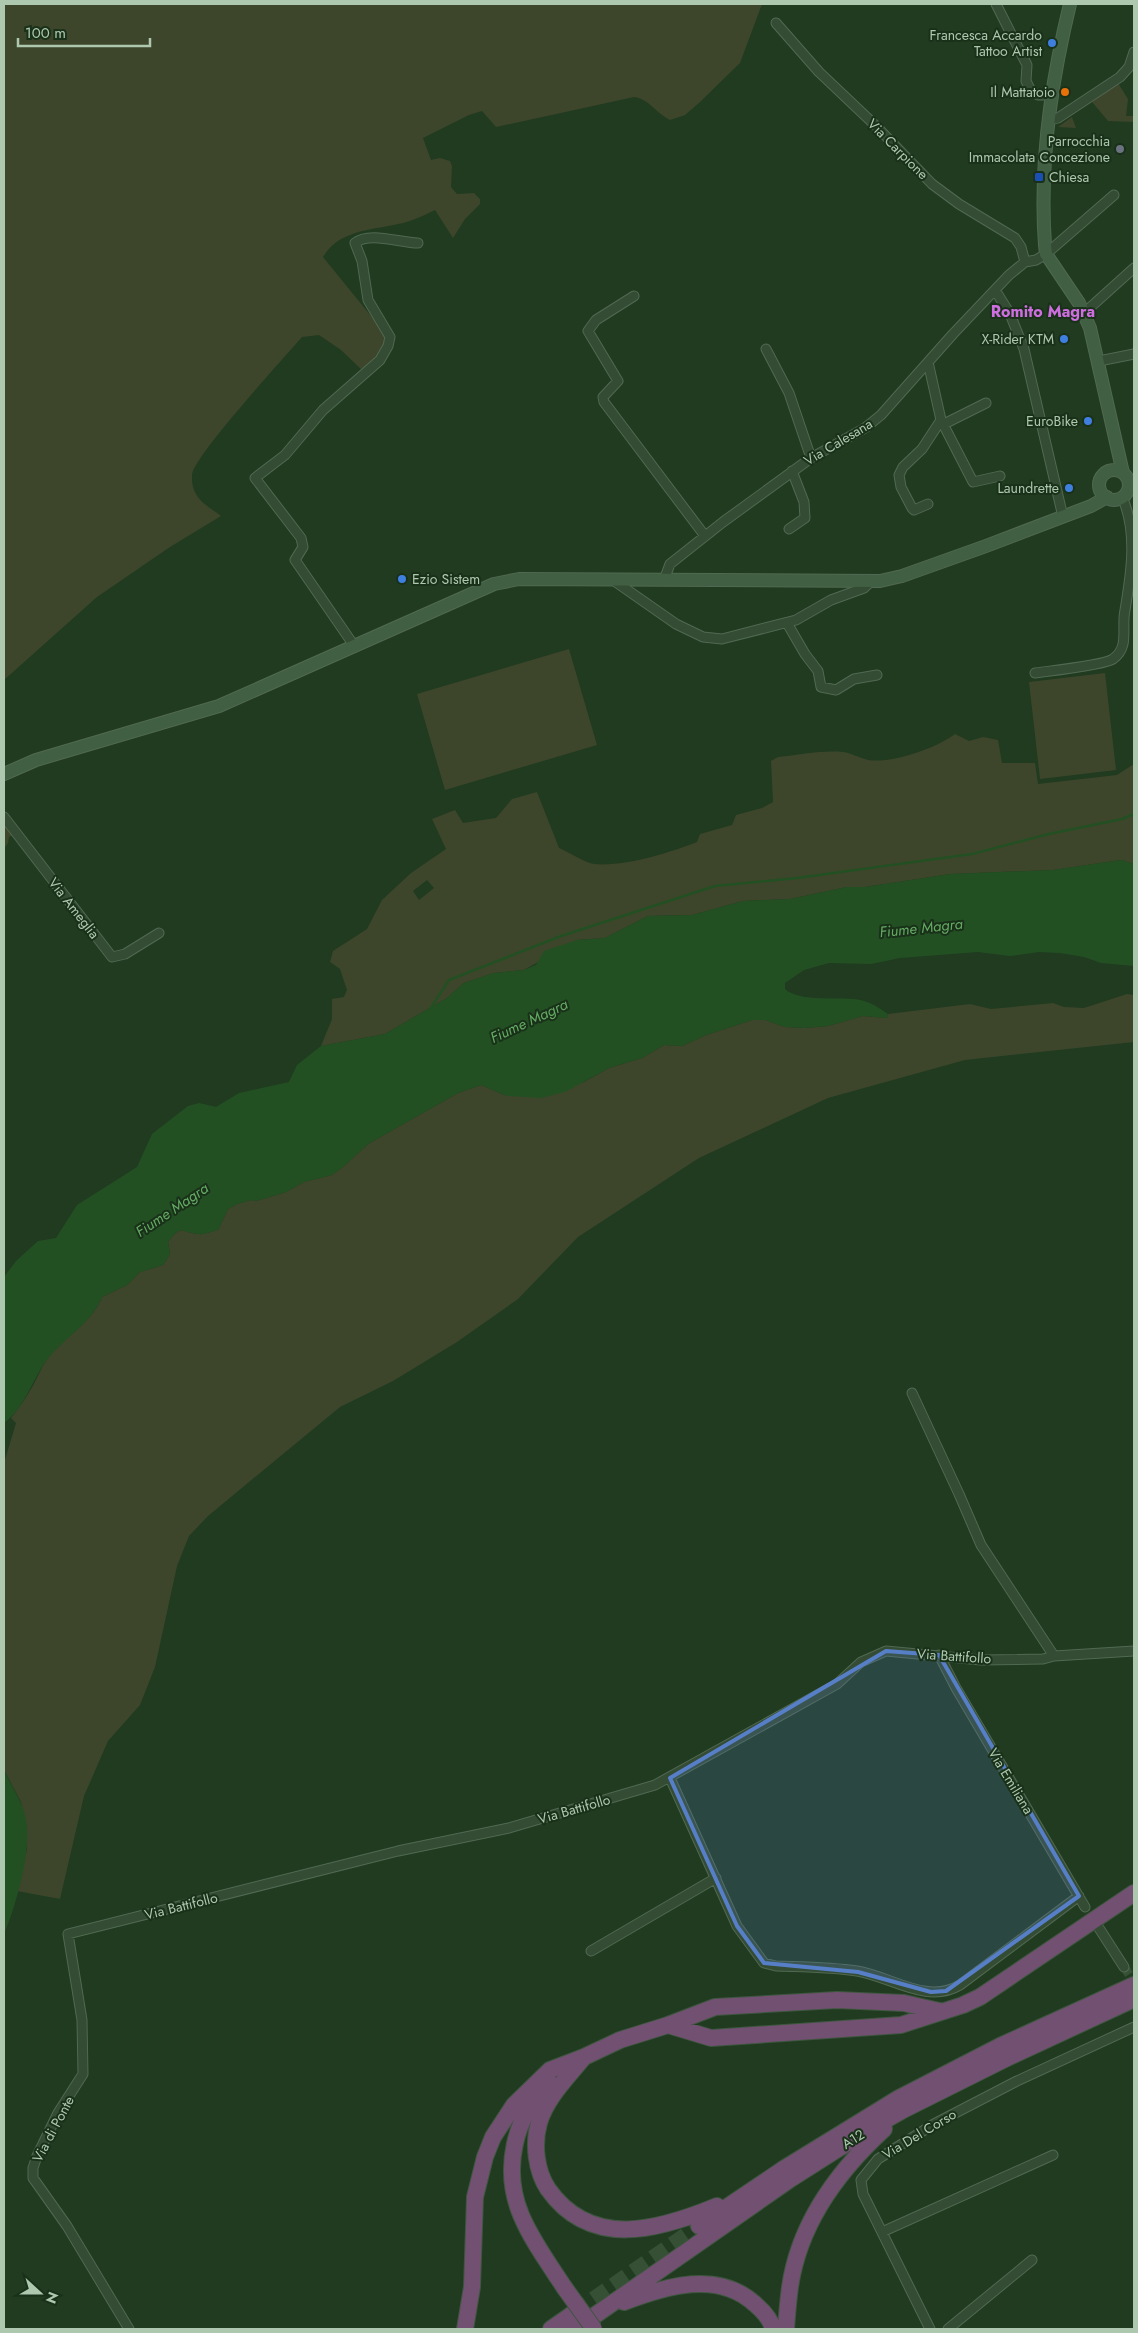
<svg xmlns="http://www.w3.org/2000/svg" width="1138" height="2333" font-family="Jost,sans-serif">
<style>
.green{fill:#3d462b;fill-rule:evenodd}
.water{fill:#235023}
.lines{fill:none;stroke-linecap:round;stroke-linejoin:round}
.stream{stroke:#235023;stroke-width:2.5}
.street-tunnel{stroke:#355035;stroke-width:9;stroke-dasharray:9 4.5;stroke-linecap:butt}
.highway-tunnel{stroke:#355035;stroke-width:16;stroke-dasharray:16 8;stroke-linecap:butt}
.street-casing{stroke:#516952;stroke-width:11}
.secondary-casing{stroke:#516952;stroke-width:14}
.highway-casing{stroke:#3e563f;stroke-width:18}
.street{stroke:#344b34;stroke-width:9}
.secondary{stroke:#415f42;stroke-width:12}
.highway{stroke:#725071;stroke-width:16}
.highway-bridge-casing{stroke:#3e563f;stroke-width:18;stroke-linecap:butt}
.highway-bridge{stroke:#725071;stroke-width:16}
.marked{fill:#577fc8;fill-opacity:0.2;stroke:#577fc8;stroke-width:4;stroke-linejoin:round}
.shop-dot{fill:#3f7fe0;stroke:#193019;stroke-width:2}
.food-dot{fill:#e8710a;stroke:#193019;stroke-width:2}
.worship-dot{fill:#6b7280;stroke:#193019;stroke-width:2}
.transit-dot{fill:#1a4fb4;stroke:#193019;stroke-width:2}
.labels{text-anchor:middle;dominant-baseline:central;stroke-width:4;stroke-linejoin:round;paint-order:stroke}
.poi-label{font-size:14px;fill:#aec8af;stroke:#193019;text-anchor:end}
.street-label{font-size:14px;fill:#aec8af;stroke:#193019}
.water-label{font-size:15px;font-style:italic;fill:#65aa64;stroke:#193019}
.quarter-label{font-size:16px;font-weight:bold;fill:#cf6ee1;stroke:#193019}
</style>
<rect width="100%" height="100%" fill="#203b20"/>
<path class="green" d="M4,4H762L740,63L700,102L685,115L670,120C656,113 649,99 634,97L496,127L482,111L469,115L423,138L431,160L440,158L450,161L452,166L451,187L457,194L474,193L480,199V204L465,219L453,238L435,210C427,214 418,218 410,221C379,231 342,226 323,257L384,332C388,355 380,358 363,371L341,350L319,335L302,337C285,357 193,457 192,475C191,498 205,504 221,516L170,547L97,597L4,680Z
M1118,83L1128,99L1126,116H1134V122L1108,121L1092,102Z
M1072,117L1076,128L1058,127Z
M569,649L597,745L445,790L417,694Z
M1105,673L1116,770L1040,779L1029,682Z
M955,734L969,741L983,737L998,740L1002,763H1035L1038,784L1117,775L1134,764V864L1121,860L1053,870L951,874L865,887H847L790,899L743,901L692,915L648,916L605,938L577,940L524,970L494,973L464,983L447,998L385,1034L321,1046L332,1019V999L344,997L347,990L340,969L330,962L333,951L367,929L382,900L411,873L446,849L432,819L455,810L463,823L496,818L512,799L537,792L559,848C569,852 583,862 594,864C624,867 669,853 697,842L700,834L732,825L736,815L762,808L773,802L771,761L778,757C799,755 822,750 843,752C852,753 859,758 868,760C891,764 937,748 955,734ZM427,880L434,888L419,900L413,891Z
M4,813L18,831L9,837L8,843L4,849Z
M1127,994L1134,995V1042L965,1060L828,1098L699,1158L578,1237L518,1299L457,1342L393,1381L340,1407L208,1516L189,1536L177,1566L155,1667L140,1705L108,1741L84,1796L60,1899L17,1891L27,1849L21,1802L4,1770V1463L16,1423L11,1418C18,1409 25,1399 31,1389C37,1379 41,1367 48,1358C65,1336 91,1324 102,1297L127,1285L140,1272L163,1265L170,1254L168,1242C181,1224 180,1232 198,1234C204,1235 212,1231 218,1230L228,1209L237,1204L251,1200L256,1201L286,1192L304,1182L332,1175L344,1166L368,1144L458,1093L481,1085L507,1096L584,1082L609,1068L642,1058L664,1045L682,1046L706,1035L752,1020H765L785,1027L804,1028L828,1026L863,1016L887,1018L888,1014L970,1004L991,1009L1053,1003L1064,1007L1084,1008Z"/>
<path class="water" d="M1121,860L1134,864V966L1101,963L1084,957L1060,953L1039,952L1010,956L978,952L900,958L871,964L829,963L804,970L785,983V989C800,1003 840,996 860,1000C871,1002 879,1008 888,1014L887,1018L863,1016L828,1026L804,1028L785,1027L765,1020H752L706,1035L682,1046L664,1045L642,1058L609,1068L565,1092L541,1098L507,1096L481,1085L458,1093L368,1144L344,1166L332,1175L304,1182L286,1192L256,1201L251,1200L237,1204L228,1209L218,1230C212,1231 204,1235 198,1234C180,1232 181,1224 168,1242L170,1254L163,1265L140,1272L127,1285L102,1297C91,1323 67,1336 49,1357C32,1378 26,1407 4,1423V1277L16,1261L38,1241L56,1238L77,1205L137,1167L152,1134L188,1106L199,1103L216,1107L239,1093L289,1082L297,1065L321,1046L385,1034L447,998L464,983L494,973L524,970L536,965L544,951L577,940L605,938L648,916L692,915L743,901L790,899L847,887H865L951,874L1053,870Z
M4,1770C11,1787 23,1801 26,1820C32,1849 16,1906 4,1934Z"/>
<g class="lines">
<path class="stream" d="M430,1009L449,980L561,936L715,886L797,878L972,854L1049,834L1122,819L1134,814"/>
<path class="street-tunnel" d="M1124,1967L1134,1982"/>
<path class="highway-tunnel" d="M574,2313L699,2226"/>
<defs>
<path id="street" d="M996,4L1027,65L1026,81L1031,91L1038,95H1052
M776,23L819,72L877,127L932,184L959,204L1015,238L1021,247L1025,262
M1049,120L1058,118L1120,77L1129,67L1134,52
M995,290L1010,314L1024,349L1063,517
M634,296L596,320L588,331L618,381L603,397L604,402L705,536
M1084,313L1134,268
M766,349L789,393L811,458
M1099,361L1134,354
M928,362L941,420L973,482L1000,476
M944,424L986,403
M928,504L914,510L912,508L901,487L899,475L903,467L922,449L941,420
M789,529L805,518L804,502L792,471
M613,580L676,624L703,637L722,639L796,620L831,600L864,588L870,582
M664,580L670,564L723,522L811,458L865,428L881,415L953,334L1009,275L1025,262L1036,260L1046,254L1114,195
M787,623L805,654L818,671L821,687L836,690L854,679L877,675
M355,647L295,560L303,547L301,538L255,478L285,455L323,410L380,360L388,346L390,337L368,300L362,261L355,243C369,231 400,243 418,243
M1035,673C1049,671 1105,665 1113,659C1130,647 1121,628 1125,610C1131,574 1138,532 1122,497
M4,817L112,957L125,954L159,933
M912,1393L959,1494L981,1545L1054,1656
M939,1655L956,1688L1085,1907
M670,1778L737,1926L764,1963L776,1966C803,1967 830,1967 857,1971C890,1976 927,2005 960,1985L1079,1896
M1097,1925L1124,1967
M591,1951L716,1878
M882,2232L1053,2155
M129,2329L67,2226L33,2178V2168L37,2156L58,2113L83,2074L82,2020L68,1934L398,1851L509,1828L655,1785L837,1684L861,1662L886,1651L981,1660L1043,1659L1054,1656L1134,1651
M930,2329L863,2194L861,2180L878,2159L934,2124L1017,2081L1134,2027
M948,2329L1032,2260"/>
<path id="secondary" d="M1070,4C1051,82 1039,164 1045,245L1046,254L1079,303L1090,328L1123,473
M1099 485a15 15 0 1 1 30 0a15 15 0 1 1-30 0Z
M4,774L36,760L219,706L494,584L519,579L880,581L902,576L986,546L1091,506L1107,497"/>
<path id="highway" d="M668,2025L711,2038L901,2025L963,2005L980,1997L1134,1893
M584,2057C568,2077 546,2098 539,2123C533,2144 536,2171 548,2189C591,2250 659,2230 717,2206
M549,2082C514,2117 502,2169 521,2215C532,2241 549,2264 564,2287
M699,2226L785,2168L899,2098L1000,2046L1134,1985
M624,2302C666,2286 718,2270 755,2304C762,2310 771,2320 773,2329
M594,2316L789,2180L866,2131L905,2109L1007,2058L1134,1999
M465,2329L472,2287L475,2197L485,2157L493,2137L514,2105L550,2070L584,2057L620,2040L668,2025L715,2007L837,2000L904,2003L939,2011
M551,2329L574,2313
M573,2329L582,2324
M786,2329C787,2315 788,2301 790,2287C799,2224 838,2171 884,2129"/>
</defs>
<use href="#street" class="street-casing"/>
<use href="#secondary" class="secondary-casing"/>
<use href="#highway" class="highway-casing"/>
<use href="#street" class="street"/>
<use href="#secondary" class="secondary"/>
<use href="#highway" class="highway"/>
<defs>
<path id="highway-bridge" d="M564,2287L594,2329"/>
</defs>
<use href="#highway-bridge" class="highway-bridge-casing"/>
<use href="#highway-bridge" class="highway-bridge"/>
</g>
<path class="marked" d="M886,1651L939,1655L1079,1896L946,1991L931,1992L858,1972L764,1963L737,1926L670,1778Z"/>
<g class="shop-dot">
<circle cx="1052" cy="43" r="5"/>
<circle cx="1064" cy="339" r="5"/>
<circle cx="1088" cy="421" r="5"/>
<circle cx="1069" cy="488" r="5"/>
<circle cx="402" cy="579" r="5"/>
</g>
<circle class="food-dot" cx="1065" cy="92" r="5"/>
<circle class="worship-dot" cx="1120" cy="149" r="5"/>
<rect class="transit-dot" x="1034" y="172" width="10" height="10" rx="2.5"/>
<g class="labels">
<g class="poi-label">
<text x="1042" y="35">Francesca Accardo<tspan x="1042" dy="16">Tattoo Artist</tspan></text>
<text x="1055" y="92">Il Mattatoio</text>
<text x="1110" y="141">Parrocchia<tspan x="1110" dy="16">Immacolata Concezione</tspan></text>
<text x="1049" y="177" text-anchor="start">Chiesa</text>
<text x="1054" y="339">X-Rider KTM</text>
<text x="1078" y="421">EuroBike</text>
<text x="1059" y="488">Laundrette</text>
<text x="412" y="579" text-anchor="start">Ezio Sistem</text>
</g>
<g class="street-label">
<text transform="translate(898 149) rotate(45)">Via Carpione</text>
<text transform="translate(838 442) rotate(-31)">Via Calesana</text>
<text transform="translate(74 908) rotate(52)">Via Ameglia</text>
<text transform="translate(954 1656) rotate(4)">Via Battifollo</text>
<text transform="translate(1011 1781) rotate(59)">Via Emiliana</text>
<text transform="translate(574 1809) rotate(-16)">Via Battifollo</text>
<text transform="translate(181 1906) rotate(-14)">Via Battifollo</text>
<text transform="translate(53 2129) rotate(-62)">Via di Ponte</text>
<text transform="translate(919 2134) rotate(-31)">Via Del Corso</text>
<text transform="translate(853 2139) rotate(-32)">A12</text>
</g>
<g class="water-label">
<text transform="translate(921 928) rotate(-6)">Fiume Magra</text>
<text transform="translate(529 1021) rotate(-25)">Fiume Magra</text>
<text transform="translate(172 1210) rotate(-34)">Fiume Magra</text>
</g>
<g class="quarter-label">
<text x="1043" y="311">Romito Magra</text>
</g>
</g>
<rect width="1138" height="2333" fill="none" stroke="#aec8af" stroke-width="10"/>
<g transform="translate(40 2293) rotate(111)" stroke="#193019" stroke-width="4" paint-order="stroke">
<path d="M0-4L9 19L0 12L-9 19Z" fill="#aec8af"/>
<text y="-8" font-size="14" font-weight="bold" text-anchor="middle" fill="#aec8af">N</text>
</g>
<path d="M18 38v8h132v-8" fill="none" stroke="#aec8af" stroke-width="2.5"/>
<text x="25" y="38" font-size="15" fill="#aec8af" stroke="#193019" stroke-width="4" paint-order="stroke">100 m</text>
</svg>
